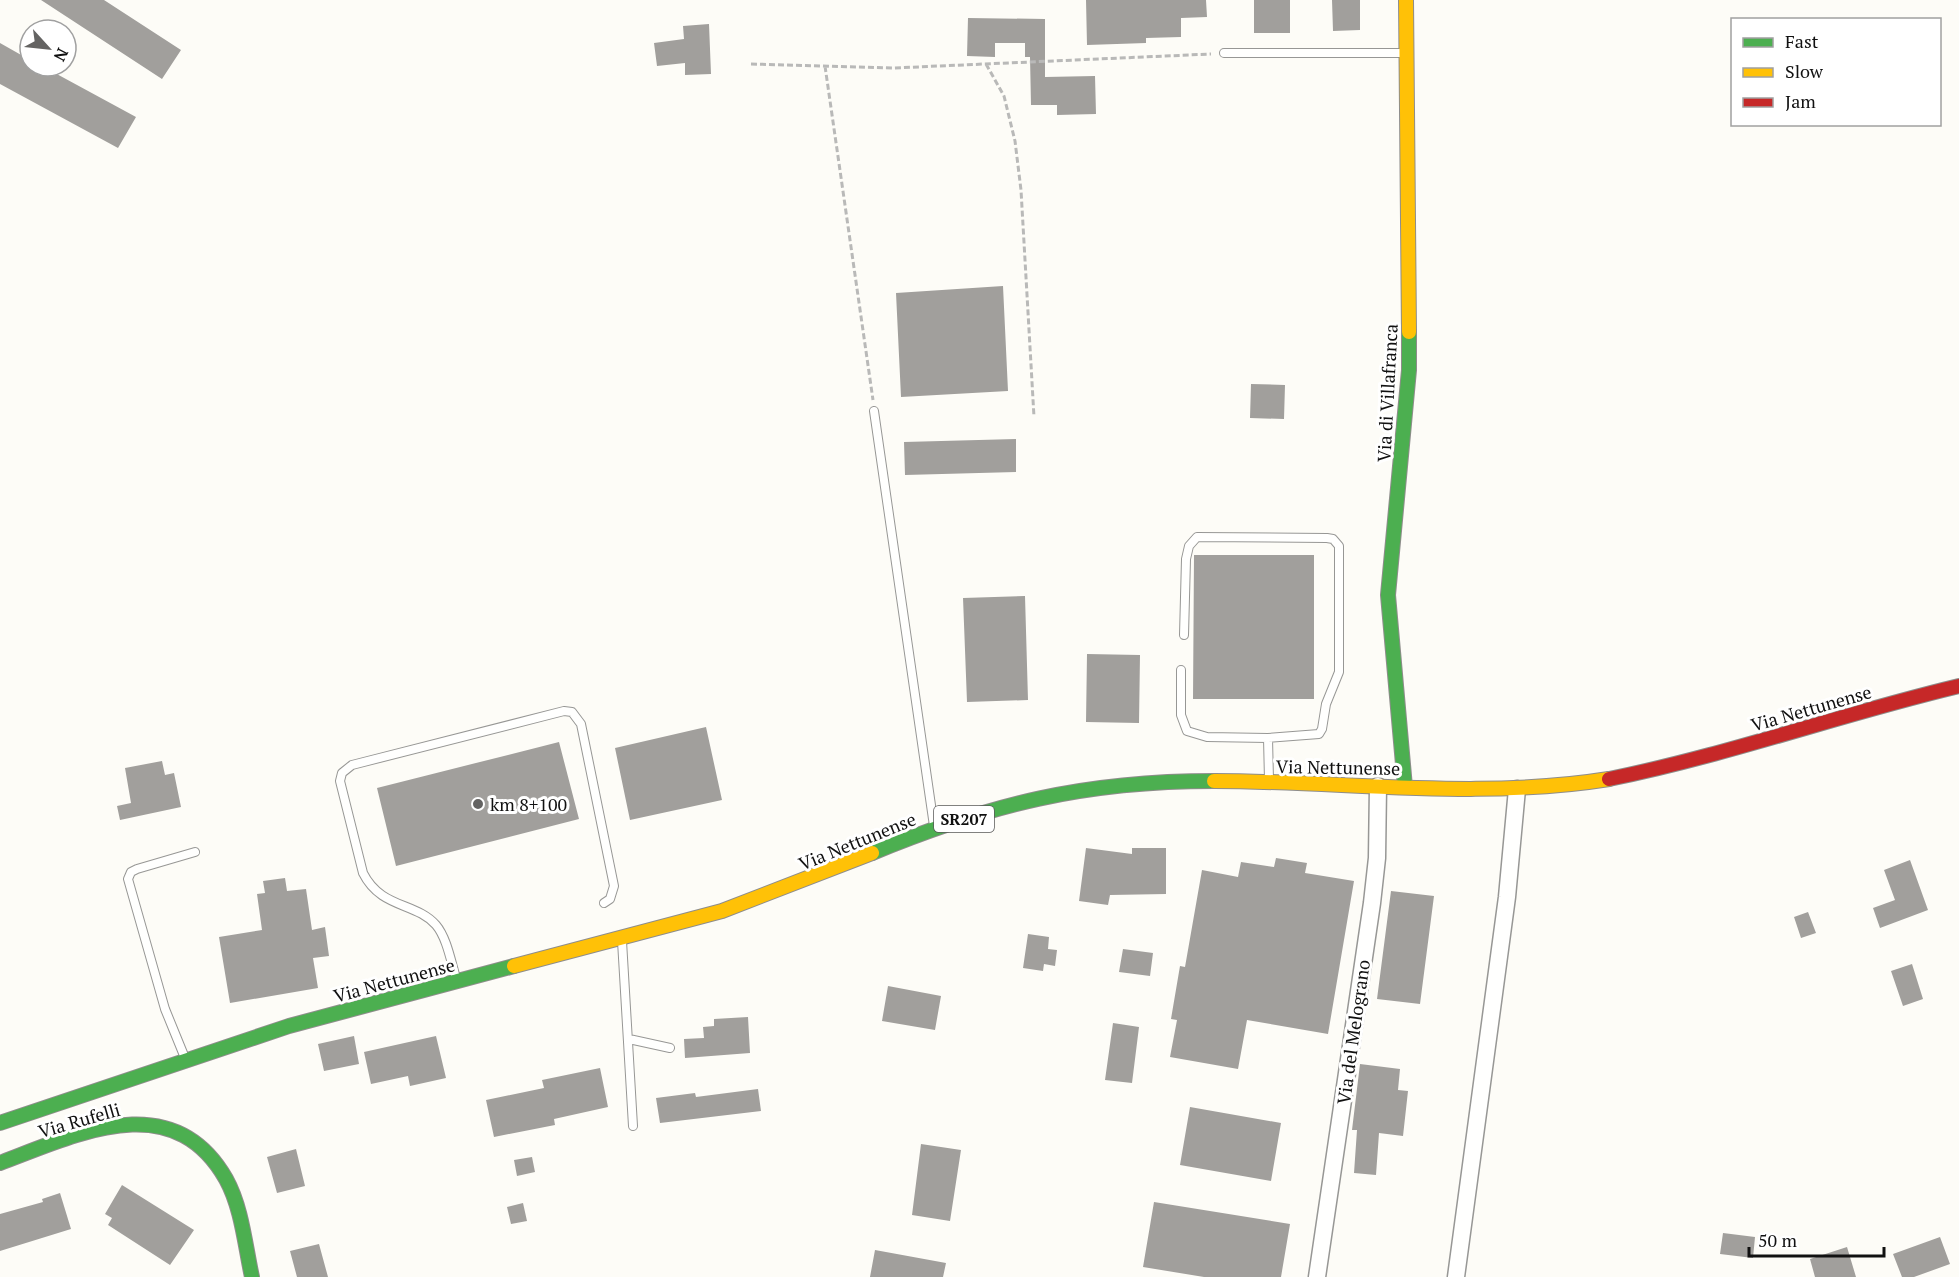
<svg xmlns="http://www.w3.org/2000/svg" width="1959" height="1277" font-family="'PT Serif',serif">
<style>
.building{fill:#a19f9c}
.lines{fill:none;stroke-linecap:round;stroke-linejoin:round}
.lane-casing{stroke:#979795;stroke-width:10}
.street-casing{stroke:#979795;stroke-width:19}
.fast-casing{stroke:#8e8d8b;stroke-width:16}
.slow-casing{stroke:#8e8d8b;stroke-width:16}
.jam-casing{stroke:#8e8d8b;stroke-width:16}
.path{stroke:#b9b9b8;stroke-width:3;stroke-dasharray:6 3;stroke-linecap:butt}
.lane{stroke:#fffffe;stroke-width:8}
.street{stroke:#fffffe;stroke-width:16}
.fast{stroke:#4caf50;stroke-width:14}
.slow{stroke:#ffc107;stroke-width:14}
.jam{stroke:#c62828;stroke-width:14}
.poi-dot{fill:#646362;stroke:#fff;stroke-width:2}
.labels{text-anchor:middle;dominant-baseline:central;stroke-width:6;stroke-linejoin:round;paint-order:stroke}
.shield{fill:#fff;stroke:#585858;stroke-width:1.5}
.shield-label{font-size:16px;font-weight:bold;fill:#111}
.street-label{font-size:18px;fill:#111;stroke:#fff}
.poi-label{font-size:18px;fill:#111;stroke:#fff;text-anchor:start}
</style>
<rect width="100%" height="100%" fill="#fdfcf7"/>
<path class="building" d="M41,0H104L181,50L162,79Z
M1086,0H1206L1207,17L1181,18V37L1146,38V43L1087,45Z
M1254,0H1290V33H1254Z
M1332,0H1360V30L1333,31Z
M968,18L1045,19V77L1095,76L1096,114L1057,115V105H1031L1030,57H1025V43H995V57L967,56Z
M709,24L711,74L685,75V63L657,66L654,43L684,39L683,26Z
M0,43L30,60V66H42L136,117L118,148L0,84Z
M1003,286L1008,391L901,397L896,293Z
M1251,384L1285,385L1284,419L1250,418Z
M1016,439V472L905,475L904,442Z
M1194,555H1314V699H1193Z
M1025,596L1028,700L967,702L963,598Z
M1087,654L1140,655L1139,723L1086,722Z
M706,727L722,800L630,820L615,748Z
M559,742L579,819L396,866L377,788Z
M162,761L165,775L174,773L181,807L120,820L117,806L131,803L125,768Z
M1086,848L1132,854V848H1166V894L1110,895L1108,905L1079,901Z
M1276,858L1307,863L1305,873L1354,881L1328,1034L1247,1020L1238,1069L1170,1057L1177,1020L1171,1019L1180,966L1185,967L1202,870L1238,877L1241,862L1274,867Z
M1910,860L1928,910L1880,928L1873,908L1895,900L1884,870Z
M285,878L287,891L306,889L312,930L325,927L329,956L313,958L318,988L230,1003L219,937L262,930L257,894L265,893L263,881Z
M1391,891L1434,896L1420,1004L1377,999Z
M1808,912L1816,933L1801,938L1794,917Z
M1028,934L1049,937L1048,949L1057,950L1055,966L1044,964L1043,971L1023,968Z
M1123,949L1153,953L1150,976L1119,972Z
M1912,964L1923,999L1903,1006L1891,971Z
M888,986L941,996L935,1030L882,1021Z
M748,1017L750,1053L685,1058L684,1039L704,1038L703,1027L714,1026V1019Z
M1113,1023L1139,1027L1132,1083L1105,1080Z
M354,1036L359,1064L324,1071L318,1044Z
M436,1036L446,1078L410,1086L408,1076L371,1084L364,1052Z
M1360,1064L1400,1069L1398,1090L1408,1091L1403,1136L1379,1133L1376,1175L1354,1173L1357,1130H1352Z
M600,1068L608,1107L554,1119L555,1125L494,1137L486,1100L544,1088L542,1080Z
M758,1089L761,1111L660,1123L656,1098L695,1093L696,1097Z
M1190,1107L1281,1123L1271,1181L1180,1165Z
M921,1144L961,1150L950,1221L912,1215Z
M296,1149L305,1186L277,1193L267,1157Z
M532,1157L535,1172L517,1176L514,1160Z
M122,1185L194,1230L170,1265L108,1225L112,1218L105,1214Z
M60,1193L71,1229L0,1251V1214L43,1202L42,1199Z
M1154,1202L1290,1224L1281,1277H1204L1143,1267Z
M523,1203L527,1221L511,1224L507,1207Z
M1723,1233L1755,1237L1753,1258L1720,1254Z
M1940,1237L1950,1264L1914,1277H1902L1893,1254Z
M319,1244L328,1277H297L290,1251Z
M1847,1247L1856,1277H1815L1810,1259Z
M875,1250L946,1263L943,1277H870Z"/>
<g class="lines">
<defs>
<path id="lane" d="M1224,53H1407
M874,411L934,826
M1184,635L1186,559L1189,546L1197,537L1327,538L1333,539L1339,546V672L1326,704L1322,729L1319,734L1268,738L1269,780
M1181,670V715L1187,731L1207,737L1268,738
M622,941L633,1126
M456,978C451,962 447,938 436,925C416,902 381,909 363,873L340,781L342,773L352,765L564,711L572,712L581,724L614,886L610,899L604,903
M629,1039L670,1048
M185,1058L165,1009L128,879L131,872L137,869L195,852"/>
<path id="street" d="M1317,1277L1372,903L1377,858L1378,786
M1456,1277L1507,897L1517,789"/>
<path id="fast" d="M1405,787L1388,595L1409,370V332
M872,853C991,804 1084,781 1214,781
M0,1123L289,1026L514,966
M0,1163C77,1134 173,1086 226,1179C242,1208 245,1245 252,1277"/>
<path id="slow" d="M1406,0L1409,332
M1214,781C1346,781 1478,800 1609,779
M514,966L722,911L872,853"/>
<path id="jam" d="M1609,779C1728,755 1841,714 1959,686"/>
</defs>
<use href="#lane" class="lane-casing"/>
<use href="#street" class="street-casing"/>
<use href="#fast" class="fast-casing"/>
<use href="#slow" class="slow-casing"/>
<use href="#jam" class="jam-casing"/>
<path class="path" d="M751,64L894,68L1211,54
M986,64L1004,96L1015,141L1021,190L1034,417
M825,66L873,400"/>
<use href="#lane" class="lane"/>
<use href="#street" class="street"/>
<use href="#fast" class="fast"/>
<use href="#slow" class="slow"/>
<use href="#jam" class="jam"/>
</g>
<circle class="poi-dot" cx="478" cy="804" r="6"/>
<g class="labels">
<rect class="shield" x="934" y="806" width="60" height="26" rx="4.5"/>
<g class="shield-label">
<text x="964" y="819">SR207</text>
</g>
<g class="street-label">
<text transform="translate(1387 393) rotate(-87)">Via di Villafranca</text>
<text transform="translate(1811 708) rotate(-16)">Via Nettunense</text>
<text transform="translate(1338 767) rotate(1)">Via Nettunense</text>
<text transform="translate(857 841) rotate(-22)">Via Nettunense</text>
<text transform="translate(394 980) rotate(-15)">Via Nettunense</text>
<text transform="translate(1353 1032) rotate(-82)">Via del Melograno</text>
<text transform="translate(79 1120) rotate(-16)">Via Rufelli</text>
</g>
<g class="poi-label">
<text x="490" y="804">km 8+100</text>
</g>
</g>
<rect x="1731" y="18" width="210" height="108" fill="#ffffff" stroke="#a0a0a0" stroke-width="1.5"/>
<rect x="1743" y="38" width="30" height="9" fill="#4caf50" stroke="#a0a0a0" stroke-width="1.5"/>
<text x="1785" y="48" font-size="18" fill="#111111">Fast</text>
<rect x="1743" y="68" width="30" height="9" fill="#ffc107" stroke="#a0a0a0" stroke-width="1.5"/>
<text x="1785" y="78" font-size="18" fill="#111111">Slow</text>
<rect x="1743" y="98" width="30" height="9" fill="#c62828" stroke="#a0a0a0" stroke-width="1.5"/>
<text x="1785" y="108" font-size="18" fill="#111111">Jam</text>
<g transform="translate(48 48) rotate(117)"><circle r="28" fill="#ffffff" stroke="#a0a0a0" stroke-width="1.5"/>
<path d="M0-4.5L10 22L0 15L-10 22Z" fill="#646362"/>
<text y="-9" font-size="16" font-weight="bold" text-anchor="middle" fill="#111111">N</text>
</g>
<path d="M1749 1247v9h135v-9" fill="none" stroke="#111111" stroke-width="3"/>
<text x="1758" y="1247" font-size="18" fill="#111111" stroke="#ffffff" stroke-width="4.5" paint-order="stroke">50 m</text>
</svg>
